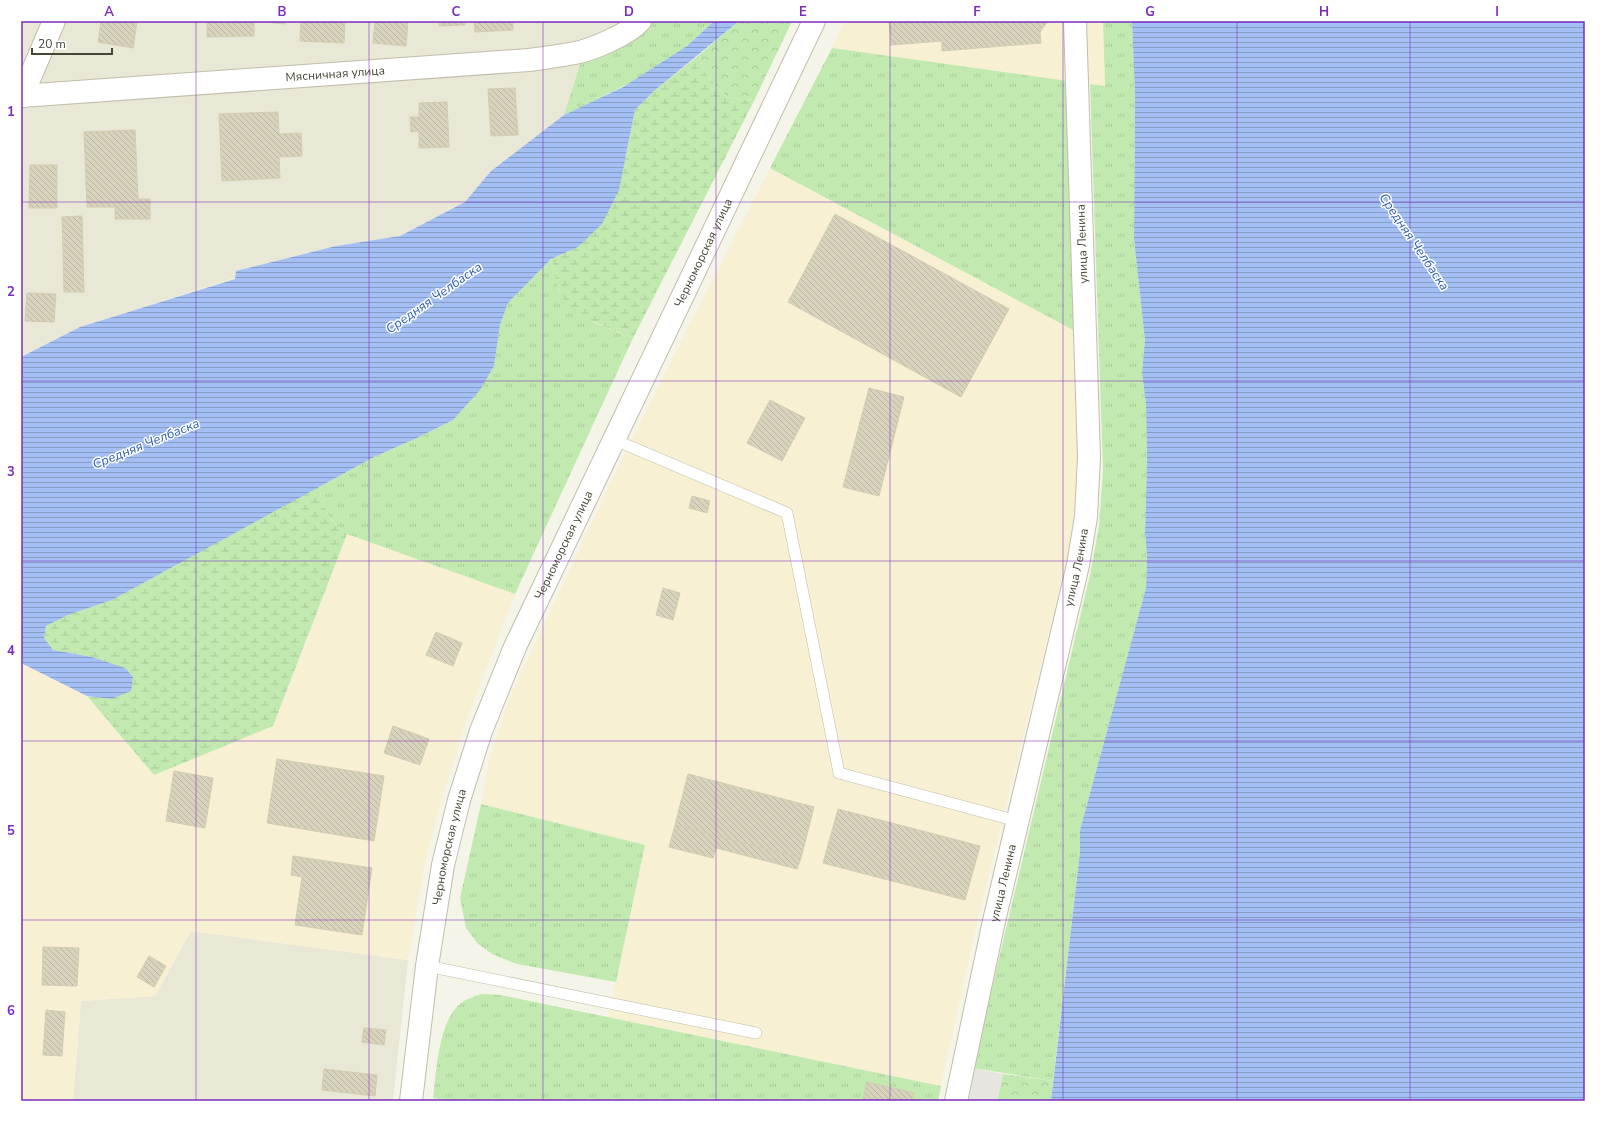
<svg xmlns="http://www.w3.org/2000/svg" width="1606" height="1122" font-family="'Nunito Sans',sans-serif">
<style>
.residential{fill:#e9e7d6}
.commercial{fill:#f7f0d3}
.grass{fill:url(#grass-tufts)}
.forest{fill:url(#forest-crowns)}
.wetland{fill:url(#wetland-marsh)}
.parking{fill:#e6e5e0}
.water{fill:url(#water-rules)}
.building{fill:url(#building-back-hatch);stroke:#d2cdb0}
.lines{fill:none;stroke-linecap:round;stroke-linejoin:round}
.service-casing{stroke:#c1beaa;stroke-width:12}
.minor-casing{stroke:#c1beaa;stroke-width:24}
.tertiary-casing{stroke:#c1beaa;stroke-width:24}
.service{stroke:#fff;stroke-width:11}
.minor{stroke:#fff;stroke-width:22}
.tertiary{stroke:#fff;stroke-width:22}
.grid{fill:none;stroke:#7b2cbf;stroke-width:1;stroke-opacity:0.55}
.labels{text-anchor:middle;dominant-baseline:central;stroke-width:3;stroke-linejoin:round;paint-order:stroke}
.street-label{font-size:12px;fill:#484636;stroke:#fff}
.water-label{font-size:13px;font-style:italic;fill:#2b5bb9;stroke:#fff}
.neatline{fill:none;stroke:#7b2cbf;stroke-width:1.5}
.grid-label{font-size:13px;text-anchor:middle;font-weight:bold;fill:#7b2cbf}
</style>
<defs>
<pattern id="grass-tufts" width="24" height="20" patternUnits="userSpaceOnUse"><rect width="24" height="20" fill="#c2eab0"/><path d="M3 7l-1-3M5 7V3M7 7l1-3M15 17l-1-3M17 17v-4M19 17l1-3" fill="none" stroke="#a8ca98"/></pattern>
<pattern id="forest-crowns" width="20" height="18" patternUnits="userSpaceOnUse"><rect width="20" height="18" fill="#c2eab0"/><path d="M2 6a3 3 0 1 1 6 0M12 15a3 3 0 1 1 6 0" fill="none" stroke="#a8ca98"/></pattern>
<pattern id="wetland-marsh" width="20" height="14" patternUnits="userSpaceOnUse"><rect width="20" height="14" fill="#c2eab0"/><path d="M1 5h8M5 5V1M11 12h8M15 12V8" fill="none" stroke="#a8ca98"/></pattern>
<pattern id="water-rules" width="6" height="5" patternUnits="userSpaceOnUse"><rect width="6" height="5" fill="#a3bff3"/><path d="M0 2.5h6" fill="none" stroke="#879dc6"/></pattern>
<pattern id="building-back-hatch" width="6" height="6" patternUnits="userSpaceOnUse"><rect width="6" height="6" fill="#d7d3bd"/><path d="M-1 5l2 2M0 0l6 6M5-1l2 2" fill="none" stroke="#bab6a3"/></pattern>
</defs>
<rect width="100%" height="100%" fill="#f5f4e8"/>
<path class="residential" d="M21,21H653L643,34L618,48L580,64L564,115L491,171L465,202L400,236L336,246L236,271L235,278L80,327L21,357Z
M191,931L408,960L393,1101H73L81,1001L155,996Z"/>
<path class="commercial" d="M844,21H1103L1105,87L832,48Z
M770,168L1075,331L1080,435L1079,485L1067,558L976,928L941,1086L608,1017L645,845L481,804L490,755L512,692L631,440Z
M347,534L515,594L468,717L444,792L427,853L408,960L191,931L155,996L81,1001L73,1101H21V663L87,696L154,775L273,725Z"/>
<path class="grass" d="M653,21H714C705,29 696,38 687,46C650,75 606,95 564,115L580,64L618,48L643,34Z
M1103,21H1132L1135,97L1134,239L1145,340L1142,372L1146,405L1147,460L1145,532L1147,556L1146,588L1080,830V852L1053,1081L973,1068L1090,575L1099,526L1103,470L1090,84L1105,86Z
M832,48L1068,81L1075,331L770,168Z
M551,259L559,291L595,323L633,338L515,594L347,534C326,516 325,513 319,487L374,457L417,438L453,420L494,366L500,325L508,303Z
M481,804L645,845L616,982L517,964L492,954L478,944L466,928L460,898Z
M481,994L501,995L941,1086L938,1101H450L433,1098C437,1070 438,1017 464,1001C469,998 476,996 481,994Z"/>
<path class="forest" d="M739,21H792L755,99L741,100L727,97L705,73L699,55Z
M1003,1074L1053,1081L1051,1101H997Z"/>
<path class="wetland" d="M699,55L705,73L727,97L741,100L755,99L633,338C610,328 568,316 559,290C555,280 554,269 551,259L578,247L626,157L635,110L654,91Z
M319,486C325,513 326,516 347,534L273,726L154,775L87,696L111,699L92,657L53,650L44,638L46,626L68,615L112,600Z"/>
<path class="parking" d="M973,1068L1003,1074L997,1101H967Z"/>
<path class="water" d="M714,21H739L654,91L635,110L619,190L602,224L578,247L551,259L508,303L500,325L494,366L480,390L453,420L417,438L374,457L112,600L68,615L46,626L44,638L53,650L92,657L125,668L133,677L131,691L111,699L87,696L21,663V357L80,327L235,279L236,271L336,246L400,236L465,202L491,171L564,115L623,87L656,66L687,46Z
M1132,21H1585V1101H1051L1080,852V830L1146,588L1147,556L1145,532L1147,460L1146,405L1142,372L1145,340L1134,239L1135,97Z"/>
<path class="building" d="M101,21H137L133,48L98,42Z
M207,21H254V36L207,37Z
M266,21H285V24L265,22Z
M301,21H345L344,43L300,41Z
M375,21H408L406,46L373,43Z
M439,21H465V25L439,26Z
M474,21H513V30L475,32Z
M889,21H1039L1041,43L942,51V41L891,45Z
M1039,21H1048L1040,32Z
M515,88L518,135L491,136L488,89Z
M447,102L449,147L419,148V131L411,132L410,117H419V103Z
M278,112L279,134L301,133L302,156L279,157L280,178L222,181L219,114Z
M135,130L138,199H150V219H115V207H87L84,132Z
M30,165H57V208H29Z
M835,214L1009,309L961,397L788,302Z
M82,216L84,292H64L62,217Z
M27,293L56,294L54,322L25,321Z
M869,388L904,397L879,496L843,487Z
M770,400L805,418L782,461L747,443Z
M692,496L710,501L707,513L689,508Z
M663,588L680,593L673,620L656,615Z
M436,632L462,643L453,666L426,655Z
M393,726L429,739L420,765L384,753Z
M277,759L384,776L374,841L267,823Z
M174,771L213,778L205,828L166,821Z
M688,774L814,807L801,858L675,825Z
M838,809L980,846L965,900L823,863Z
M675,825L801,858L797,869L716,848L713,858L669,847Z
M293,856L372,868L362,935L295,925L302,877L291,875Z
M43,947L79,948L77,986L42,985Z
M149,956L166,966L154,987L137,977Z
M46,1010L65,1012L62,1056L43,1055Z
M364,1028L386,1030L384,1045L362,1042Z
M324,1069L377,1075L375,1096L322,1090Z
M867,1082L914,1093L912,1101H863Z"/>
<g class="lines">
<defs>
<path id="service" d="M615,440L787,513L839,773L1017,821
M427,966L756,1033"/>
<g id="minor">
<path id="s1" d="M21,96L529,60C544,58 559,56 575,53C592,50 629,34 640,21"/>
<path d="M22,96L54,21"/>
<path id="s2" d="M956,1101L994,921L1078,565L1086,517L1089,457L1075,21"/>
</g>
<g id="tertiary">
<path id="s3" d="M411,1101L427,966L443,865L459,800L481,731L515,647L814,21"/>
</g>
</defs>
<use href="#service" class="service-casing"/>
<use href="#minor" class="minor-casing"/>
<use href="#tertiary" class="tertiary-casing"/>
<use href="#service" class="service"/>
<use href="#minor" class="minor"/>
<use href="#tertiary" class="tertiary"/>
</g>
<path class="grid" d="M196,21V1101M369,21V1101M543,21V1101M716,21V1101M890,21V1101M1063,21V1101M1237,21V1101M1410,21V1101M21,202H1585M21,381H1585M21,561H1585M21,741H1585M21,920H1585"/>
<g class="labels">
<g class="street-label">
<text stroke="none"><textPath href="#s1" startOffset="315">Мясничная улица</textPath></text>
<text transform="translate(1082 244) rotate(-92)">улица Ленина</text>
<text stroke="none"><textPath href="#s3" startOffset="905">Черноморская улица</textPath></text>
<text stroke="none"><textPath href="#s3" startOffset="581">Черноморская улица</textPath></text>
<text stroke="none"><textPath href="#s2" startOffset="547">улица Ленина</textPath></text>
<text stroke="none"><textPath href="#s3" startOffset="257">Черноморская улица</textPath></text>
<text stroke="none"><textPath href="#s2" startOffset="223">улица Ленина</textPath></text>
</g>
<g class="water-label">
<text transform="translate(1414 242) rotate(56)">Средняя Челбаска</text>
<text transform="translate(434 298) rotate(-35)">Средняя Челбаска</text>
<text transform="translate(146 444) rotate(-22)">Средняя Челбаска</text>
</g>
</g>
<rect width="1606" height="1122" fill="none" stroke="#ffffff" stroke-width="44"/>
<path d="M32 48v6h80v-6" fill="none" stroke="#484636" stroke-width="2"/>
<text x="38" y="48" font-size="12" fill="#484636" stroke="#ffffff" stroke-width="3" paint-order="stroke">20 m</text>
<rect x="22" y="22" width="1562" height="1078" class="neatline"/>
<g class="grid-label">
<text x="109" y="16">A</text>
<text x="282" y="16">B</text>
<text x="456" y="16">C</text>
<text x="629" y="16">D</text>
<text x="803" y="16">E</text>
<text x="977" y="16">F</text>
<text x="1150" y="16">G</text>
<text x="1324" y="16">H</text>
<text x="1497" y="16">I</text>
<text x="11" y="116">1</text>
<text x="11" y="296">2</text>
<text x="11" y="476">3</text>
<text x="11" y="655">4</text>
<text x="11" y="835">5</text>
<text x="11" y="1015">6</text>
</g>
</svg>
